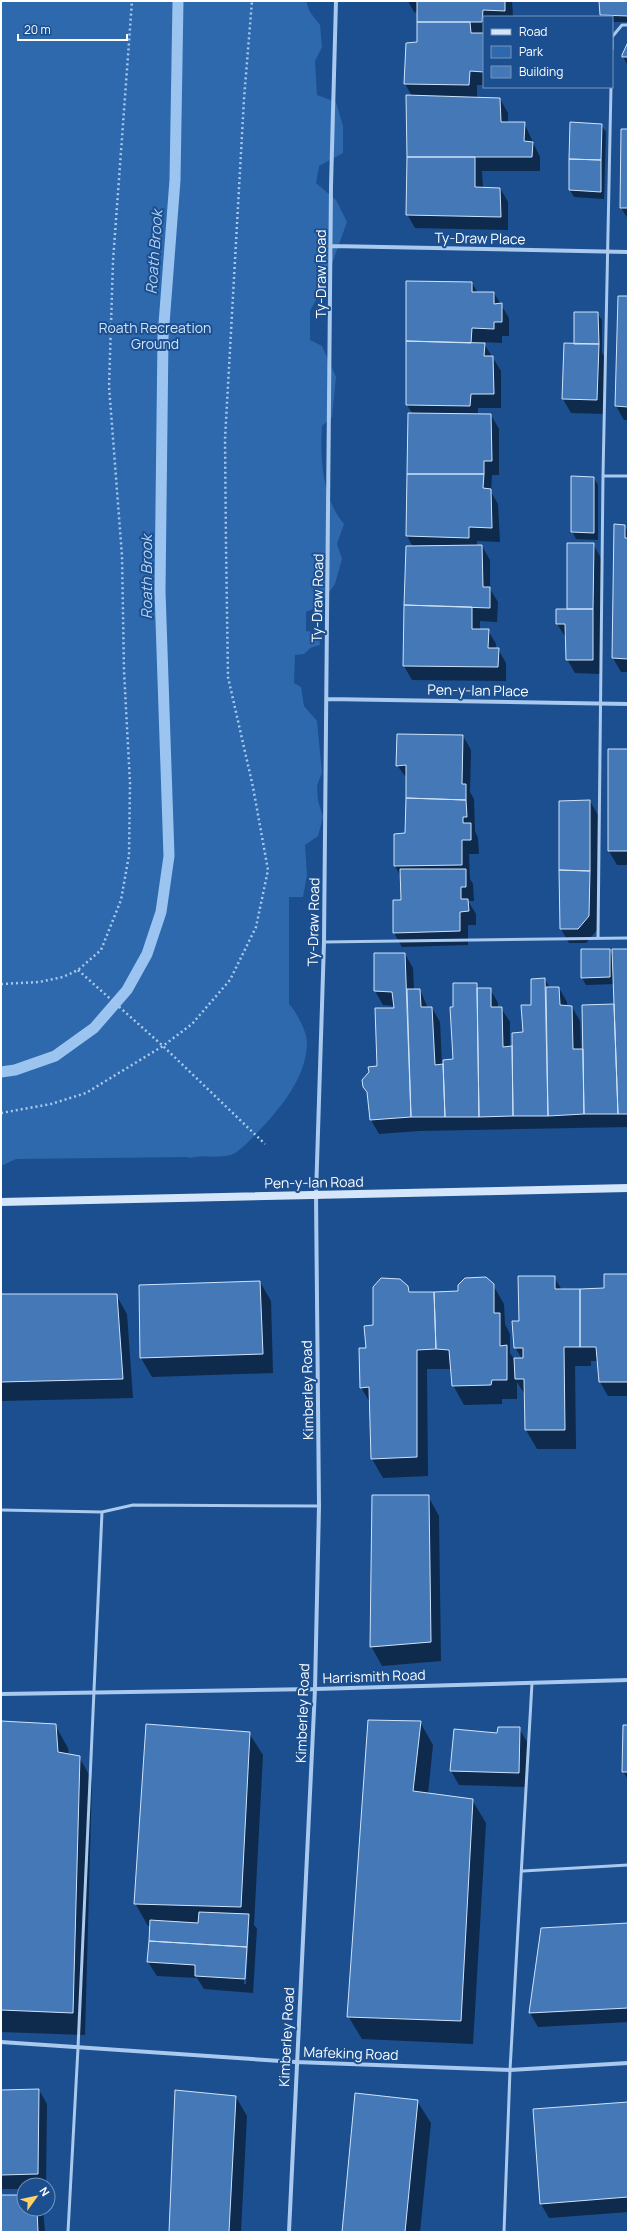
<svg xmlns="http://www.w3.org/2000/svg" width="629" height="2233" font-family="Manrope,sans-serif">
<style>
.green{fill:#2e69ad}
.shadow{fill:#0007;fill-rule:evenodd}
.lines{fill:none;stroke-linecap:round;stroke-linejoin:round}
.stream{stroke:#9cc4f0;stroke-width:11}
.building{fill:#4478b7;stroke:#cfe3fa}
.path{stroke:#a9c9ee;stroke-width:2.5;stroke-dasharray:2 3;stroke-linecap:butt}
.lane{stroke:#a9c9ee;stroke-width:3}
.street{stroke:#a9c9ee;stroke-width:4}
.secondary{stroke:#d6e6fa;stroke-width:8}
.labels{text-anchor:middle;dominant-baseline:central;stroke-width:4;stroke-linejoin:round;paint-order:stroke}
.street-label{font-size:14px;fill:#fff;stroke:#1b4f8f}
.park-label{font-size:14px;fill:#cfe3fa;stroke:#1b4f8f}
.water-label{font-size:15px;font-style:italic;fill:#b5d3f5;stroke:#1b4f8f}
</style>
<rect width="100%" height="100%" fill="#1b4f8f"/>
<path class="green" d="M1,1H306L310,12L320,25L322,47L315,61L317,95L336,102L343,126V153L319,166L316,183L336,200L347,222L325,283L310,311V340L322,346L336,377L332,417L322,426C320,459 322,498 344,524L337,544L342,559L335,584L319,606L306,612V631L319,633L320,645L310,648L304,654L295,655L294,683L301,687L304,706L317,721L322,773L317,785L318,801L323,817L318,836L305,845L307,875L303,897H289V1004C296,1011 307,1032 307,1042C307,1078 279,1110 256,1134C250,1140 243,1148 235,1153C222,1160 204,1154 190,1158L188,1157L16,1159L1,1166Z"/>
<path class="shadow" d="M408,1H512L513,17H484V85H477V98L500,99L508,113V123H524L540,157V171H482L483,188H500L508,202V230L415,228L407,214L412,96L405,84L407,44L418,43V13L414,12Z
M600,1H628V22H612V17H602Z
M628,45V64H627L623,57Z
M571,123L601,125L606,132L604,199L574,197L570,190Z
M628,130V219L621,208Z
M472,283L478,293H494L509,318V336H502V343L483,342L501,371V408H478V415H491L499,429V475H492L491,492L498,504L500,542L477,541V546H482L490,560V589L498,602L497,622L480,621V630H488L496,644V649H498L506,663V681L412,680L404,666L407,547H413L407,536L413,414L407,405Z
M628,297V420H624L616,406Z
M597,313L602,320V353L606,359L604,414L571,413L563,399L565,344L576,345Z
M594,478L598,485V540L576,539L572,531Z
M615,525L625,526L628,532V672H621L613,658Z
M593,544L601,558L600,674L575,673L567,659L566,638L557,624L568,610Z
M463,736L471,750L470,792L474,799L475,831L478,838L479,854H469L470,879L473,884L474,901H468L476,914V925H468V945L402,947L394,933L402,901L401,877L395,866L406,834L407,779L397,765Z
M628,750V865H617L609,851Z
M590,801L598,815L597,930L586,943H569L561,929L560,802Z
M609,950L614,957L628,950V1127L419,1131L379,1134L371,1120L369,1096L364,1086L379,1067L395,1009V1006L383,1005L375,991L405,954L413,968L414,990H420L428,1008H432L440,1022L442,1065L454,1060V1008L477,984L479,989H490L498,1003V1008H501L510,1022V1048L513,1047L524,1033L532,1006L545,979L550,988H559L567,1002V1006L572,1007L580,1021L581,1050H584L615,1005V984L586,985L582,978Z
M628,1275V1396H608L600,1382L598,1361H591V1366H575L576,1449H537L526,1430L525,1395L517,1382V1399H502V1404L464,1405L453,1385L452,1369H427L428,1476L383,1478L372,1459L370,1403L361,1387L367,1349L374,1326L407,1287L411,1293L458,1292L493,1285L504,1304L505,1324L510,1334V1353L514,1359H522L515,1347L520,1322L554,1277L562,1290L605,1289Z
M260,1282L271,1301L273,1373L152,1377L141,1358Z
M1,1295H116L127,1314L133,1398L1,1401Z
M428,1496L439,1516L441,1661L382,1666L371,1646Z
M1,1722L55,1725L68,1748L69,1755L79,1757L92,1780L85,2035L1,2032Z
M420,1722L433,1745L428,1794L472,1800L486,1823L473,2044L362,2039L348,2016Z
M628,1726V1780L623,1771Z
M519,1728L527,1742V1787L459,1785L451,1771Z
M249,1733L263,1755L254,1925L257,1929L253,1993L204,1989L197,1978L157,1976L148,1962L151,1926H148L135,1903ZM247,1930H249L246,1984H244Z
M628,1924V2022L538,2027L530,2013L542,1929Z
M39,2090L47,2104L46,2185H24V2189H1V2091Z
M236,2097L247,2116L241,2232H170Z
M417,2101L431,2123L420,2232H343Z
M628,2103V2212L549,2218L541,2204Z
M1,2196H24V2209H43L45,2232H1Z"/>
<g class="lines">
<path class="stream" d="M1,1072L15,1070L55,1056L94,1028L127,990L147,954L161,912L169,856L160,591L163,337L175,180L178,1"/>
</g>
<path class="building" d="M417,1H505V11L483,10L482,22H417Z
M599,1H628V16L600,15Z
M417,22H470L471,33H484V72L470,71L469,85L404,84L406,43L417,42Z
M628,42V57H622V55Z
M406,95L500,98L501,122H525L524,141L533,142L532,157H407Z
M570,122L602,124L601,160L569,159Z
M621,129H628V208H620Z
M407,157H475V187L500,188L501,217L406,215Z
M569,159L601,160V192L569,190Z
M406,281L472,282V292H494V304L502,303V322H494V329L472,328L471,343L406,341Z
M618,296H628V407L615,406Z
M574,312H598L599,344H574Z
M406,341L485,343L484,356H493L494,394H471L470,406L406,405Z
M564,343L599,344L597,400L562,399Z
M408,413L491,414L492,461H484V474H407Z
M407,474H484L483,488L491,489L492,528L469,527V538L406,536Z
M571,476L594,477V533L571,532Z
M614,524L625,525V538H628V659L612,658Z
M567,543H594L593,609H567Z
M482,545L483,587H490V608L404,605L406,546Z
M404,605L472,607V629H489L488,648H499L498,667L403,666Z
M556,609H593V660H566L565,624H556Z
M397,734L463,735L462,784H466V800L406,798V765L396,766Z
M608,749H628V851H608Z
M406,798L466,800L467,817H463V823H471V840H462V865L394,866V834L405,833Z
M590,800V871L559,870V801Z
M400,869H466V887H461V899H468L469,911L460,912V931L393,933V900H401Z
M559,870L590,871L589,916L578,929H560Z
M581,949H610V977L581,978Z
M612,949H628V1114H618Z
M374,953H405L411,1117L370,1120L367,1092L363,1087L362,1080L369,1072L368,1067L377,1066L375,1008H394L392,992L374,991Z
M545,978L548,1116H513L512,1033L523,1032L521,1005H531V979Z
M453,983H477L479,1117H445L443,1060L453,1059L450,1007H453Z
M546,987H559L560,1005L572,1006L573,1049H583L584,1114L548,1116Z
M477,988H491V1007H502L503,1047L512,1046L513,1116L479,1117Z
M407,989H420L421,1007H432L435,1065L443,1064L445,1117H411Z
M614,1004L618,1114H584L582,1005Z
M604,1274H628V1382H599L596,1347H580V1289L604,1288Z
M518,1276H555V1289H580V1347H564L565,1430H525L524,1379H515L514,1358H523V1348H514L512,1321H519Z
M486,1277L494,1284V1313H500V1346L507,1345V1380H492L491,1385L452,1386L449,1350L436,1349L434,1292L458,1291V1285L465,1278Z
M381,1278L400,1279L408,1286L409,1292H434L436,1349L417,1350V1457L371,1459L369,1387L360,1388L359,1348H366L364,1326L373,1325V1287Z
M260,1281L263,1354L140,1358L139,1285Z
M1,1294H117L123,1379L1,1382Z
M372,1495H429L431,1642L370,1647Z
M368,1720L421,1721L413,1791L473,1799L461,2021L347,2017Z
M1,1721L56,1724L58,1752L80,1756L73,2013L1,2010Z
M146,1724L250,1732L241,1907L134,1904Z
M623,1725H628V1772H622Z
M498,1727H520L519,1773L450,1771L454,1729L497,1733Z
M199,1912L249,1914L247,1947L149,1941L150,1920L198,1923Z
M628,1923V2008L529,2013L541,1928Z
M149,1941L247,1947L245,1979L195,1976V1965L147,1962Z
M39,2089L38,2174L1,2175V2090Z
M175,2090L236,2096L229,2232H169Z
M355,2093L418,2100L405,2232H342Z
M628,2102V2197L540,2204L533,2109Z
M1,2195H24V2209H37L38,2232H1Z"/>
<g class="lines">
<path class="path" d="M78,970L163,1046L265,1144
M1,984L39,982L63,977L78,970L101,950L121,900L129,855L130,783L124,671L122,556L109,386L113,261L132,1
M1,1113L51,1104L86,1093L163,1046L192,1024L230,980L256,927L268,870L253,787L228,677L226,546L225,439L244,99L252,1"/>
<path class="lane" d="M612,49V37L622,25H628
M603,476H628
M598,938L603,476L611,87
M324,942L628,938
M1,1510L102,1512L133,1505L319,1506
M523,1871L628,1865
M68,2232L78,2048L102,1512
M504,2232L510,2070L532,1683"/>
<path class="street" d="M332,246L628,252
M327,699L628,704
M1,1694L315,1689L628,1680
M1,2042L296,2062L510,2070L628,2063
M289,2232L315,1689L319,1506L316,1195L324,942L331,186L336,1"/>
<path class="secondary" d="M1,1202L628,1188"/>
</g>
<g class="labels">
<g class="street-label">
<text transform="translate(480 238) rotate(1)">Ty-Draw Place</text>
<text transform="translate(320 274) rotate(-90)">Ty-Draw Road</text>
<text transform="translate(317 598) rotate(-89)">Ty-Draw Road</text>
<text transform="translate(478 690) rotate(1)">Pen-y-lan Place</text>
<text transform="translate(313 922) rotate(-89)">Ty-Draw Road</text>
<text transform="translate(314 1182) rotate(-1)">Pen-y-lan Road</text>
<text transform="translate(307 1390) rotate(-91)">Kimberley Road</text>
<text transform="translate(374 1676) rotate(-2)">Harrismith Road</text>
<text transform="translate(302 1713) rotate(-88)">Kimberley Road</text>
<text transform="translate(286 2037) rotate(-87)">Kimberley Road</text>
<text transform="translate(351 2053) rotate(2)">Mafeking Road</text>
</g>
<g class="park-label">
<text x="155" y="327">Roath Recreation<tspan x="155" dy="16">Ground</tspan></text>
</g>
<g class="water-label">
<text transform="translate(154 252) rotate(-86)">Roath Brook</text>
<text transform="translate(146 577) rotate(-90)">Roath Brook</text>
</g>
</g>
<rect width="629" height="2233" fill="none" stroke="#ffffff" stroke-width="4"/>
<rect x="483" y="16" width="130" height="72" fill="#1b4f8f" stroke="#7695bc"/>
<rect x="491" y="29" width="20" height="6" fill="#d6e6fa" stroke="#7695bc"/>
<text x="519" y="36" font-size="12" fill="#ffffff">Road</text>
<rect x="491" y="46" width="20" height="12" fill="#2e69ad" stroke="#7695bc"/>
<text x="519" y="56" font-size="12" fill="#ffffff">Park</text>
<rect x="491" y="66" width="20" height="12" fill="#4478b7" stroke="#7695bc"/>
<text x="519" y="76" font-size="12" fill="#ffffff">Building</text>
<g transform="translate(36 2197) rotate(57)"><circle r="19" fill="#1b4f8f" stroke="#7695bc"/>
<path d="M0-3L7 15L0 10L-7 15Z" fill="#ffd166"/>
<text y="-6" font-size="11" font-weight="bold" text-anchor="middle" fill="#ffffff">N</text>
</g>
<path d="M18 34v6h109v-6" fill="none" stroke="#ffffff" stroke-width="2"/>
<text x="24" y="34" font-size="12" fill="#ffffff" stroke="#1b4f8f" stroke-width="3" paint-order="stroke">20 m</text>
</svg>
